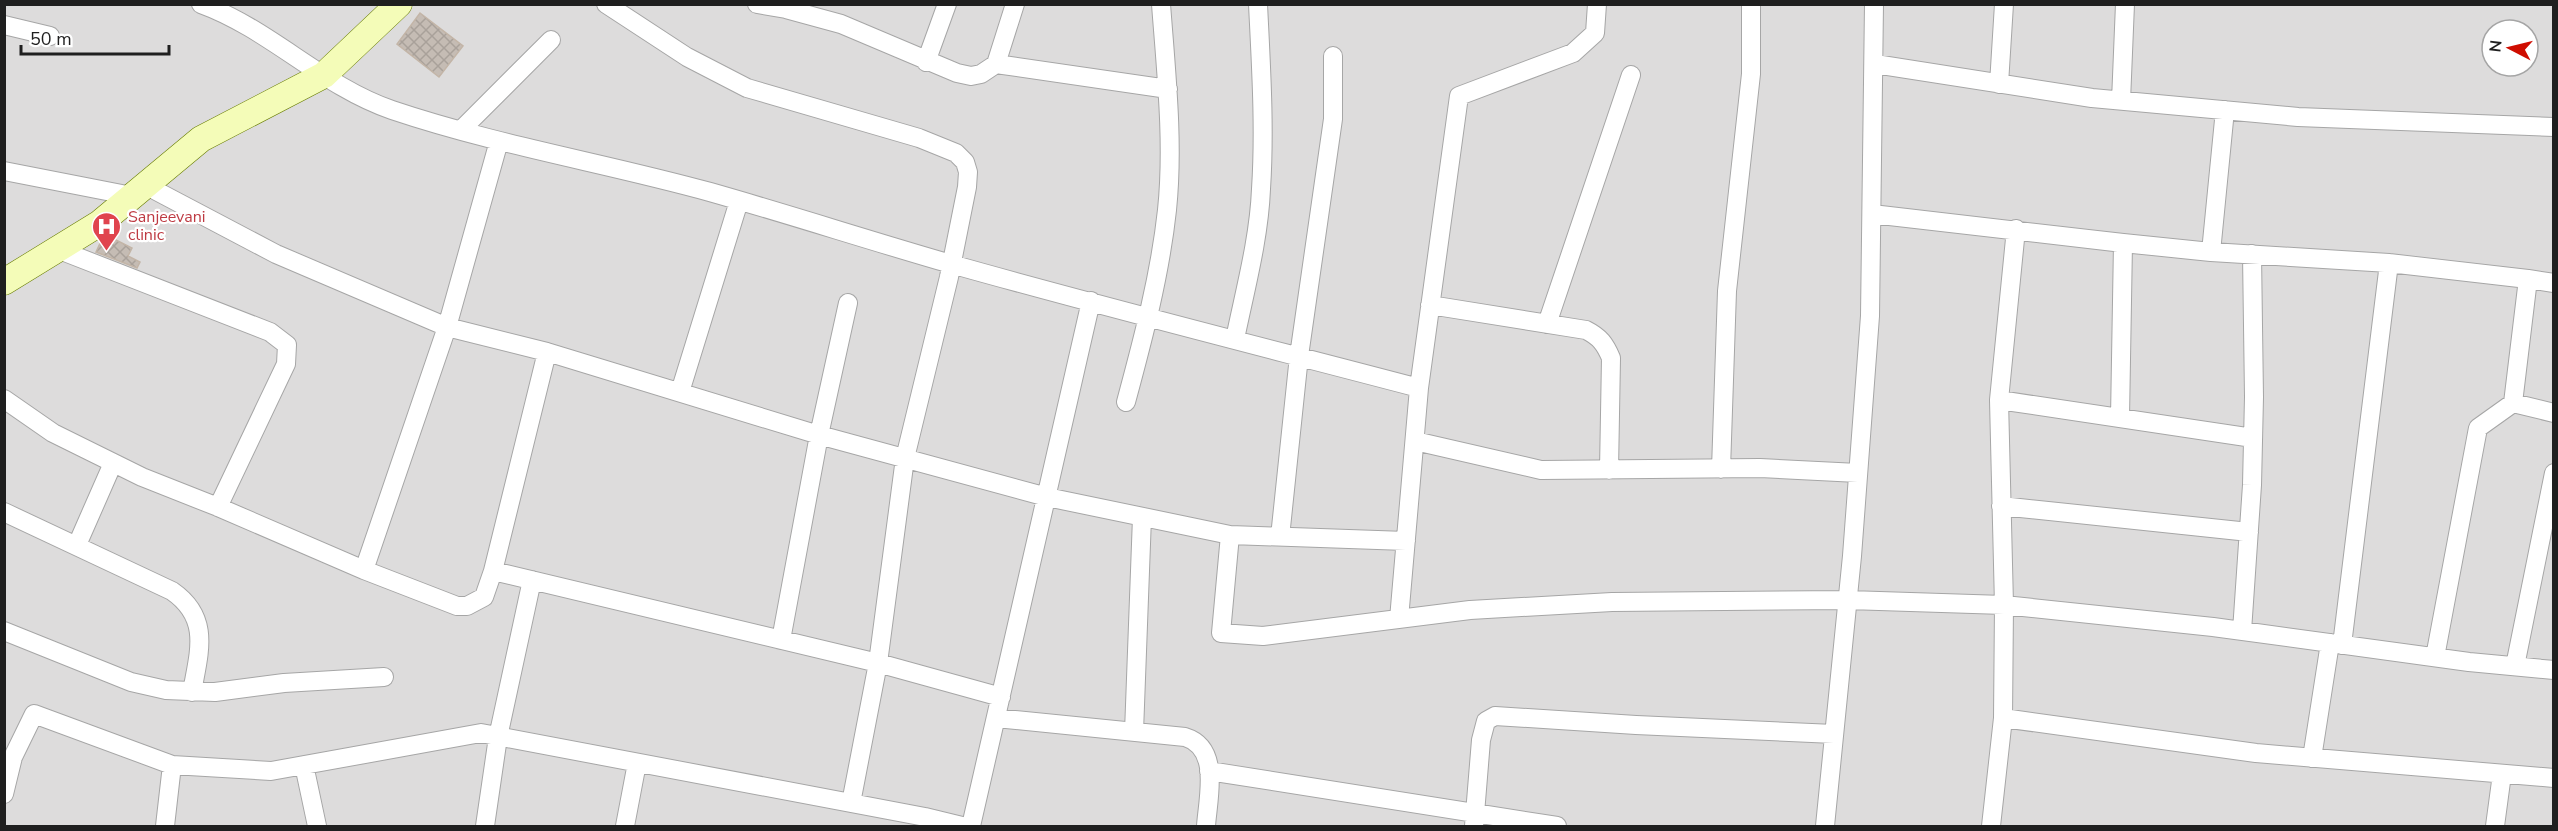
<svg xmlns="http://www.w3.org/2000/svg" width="2558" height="831" font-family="'Nunito Sans',sans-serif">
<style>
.residential{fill:#dddcdc;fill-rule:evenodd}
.building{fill:url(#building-cross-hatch);stroke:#c3b5a7;stroke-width:1.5}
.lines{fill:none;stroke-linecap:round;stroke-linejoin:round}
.street-casing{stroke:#a6a6a6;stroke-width:20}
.secondary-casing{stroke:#677c01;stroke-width:27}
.street{stroke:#fff;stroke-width:18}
.secondary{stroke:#f4fcb8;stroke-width:26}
.labels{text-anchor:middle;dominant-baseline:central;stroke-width:4.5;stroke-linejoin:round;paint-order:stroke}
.health-label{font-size:16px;fill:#be3a42;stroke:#fff;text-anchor:start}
</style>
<defs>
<pattern id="building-cross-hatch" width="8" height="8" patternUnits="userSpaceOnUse" patternTransform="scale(1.5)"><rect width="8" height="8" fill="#c5bcb4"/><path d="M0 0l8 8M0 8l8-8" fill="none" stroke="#a9a19a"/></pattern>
</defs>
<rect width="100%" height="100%" fill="#f0ede5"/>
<path class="residential" d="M5,5H2553V826H5ZM2492,30H2528V66H2492Z"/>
<path class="building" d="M420,13L463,46L439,77L397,44Z
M108,236L132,248L128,256L140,262L137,268L96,252L102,239Z"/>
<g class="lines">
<defs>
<path id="street" d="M201,4C270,29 322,86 392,110C496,145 605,163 710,192C791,215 871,241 951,264C1107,308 1263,347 1419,388
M606,4L687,57L747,88L919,138L956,153L965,162L968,172L967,187L949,277L905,458L878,663L851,803
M757,4L786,9L841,24L957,73L971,76L981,74L996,64L1015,4
M4,25L50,36
M926,62L947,4
M996,64L1168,89
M1875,64L2092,98L2298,117L2554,127
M1999,84L2004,4
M2121,101L2125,4
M461,130L551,40
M4,171L132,196
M145,185L276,254L447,327L499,141
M1872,214L2123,243L2211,252L2389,263L2528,279L2513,403
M57,249L270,332L287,345L286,364L218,507
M2211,252L2225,110
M2528,279L2554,283
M1430,305L1586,330C1600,337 1605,344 1611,358L1609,470
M1547,324L1631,75
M1235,339C1245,290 1259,239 1261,189C1265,128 1261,66 1258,4
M680,392L739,201
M4,399L53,433L142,477L218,507L364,570L457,606H467L484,597L493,571L547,352
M1999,400L2253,438
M1126,402C1143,339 1160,275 1167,210C1174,143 1166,71 1161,4
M2120,418L2123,243
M1415,441L1541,470L1760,468L1858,473
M1721,469L1727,291L1751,74V4
M2001,506L2249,532
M4,512L172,591C211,618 199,652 192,692
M1230,535L1221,633L1263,636L1470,610L1612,602L1848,600L2004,605L2213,627L2469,662L2554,670
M1280,537L1299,356L1333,119V56
M77,545L113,463
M364,570L447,327L547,352L819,435L1047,497L1230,535L1406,541
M493,571L878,663L1001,697
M1399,619L1419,388L1459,96L1573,53L1595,33L1597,4
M4,631L131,682L166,690L215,692L284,683L384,677
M2242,631L2252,485L2254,397L2252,254
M781,640L819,435L848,303
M2342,645L2389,263
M2435,657L2478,428L2513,403L2554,413
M2515,666L2554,473
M996,718L1185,737C1221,748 1208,797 1206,826
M2003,718L2256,753L2554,778
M1134,732L1142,517
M2312,758L2330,643
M304,765L317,826
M1209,771L1557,826
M4,794L13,757L34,714L172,765L271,771L481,733L925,817L962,826
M165,826L172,765
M485,826L498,737L532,580
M625,826L637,763
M971,826L1091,301
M1474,826L1481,740L1486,721L1495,716L1636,725L1834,734
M1825,826L1852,556L1870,316L1874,4
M1991,826L2003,718L2004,605L1999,400L2016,229
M2495,826L2502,774"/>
<path id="secondary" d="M4,282L100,223L201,139L324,75L399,4"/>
</defs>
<use href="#street" class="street-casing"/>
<use href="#secondary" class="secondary-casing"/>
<use href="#street" class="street"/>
<use href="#secondary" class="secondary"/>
</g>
<defs>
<symbol id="hospital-pin" viewBox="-11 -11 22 30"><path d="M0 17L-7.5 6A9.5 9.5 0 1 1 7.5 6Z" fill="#e0444e" stroke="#fff"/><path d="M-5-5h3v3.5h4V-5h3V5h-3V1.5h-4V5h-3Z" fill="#fff"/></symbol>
</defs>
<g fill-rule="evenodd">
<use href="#hospital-pin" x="90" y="210" width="33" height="45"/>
</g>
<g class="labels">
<g class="health-label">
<text x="128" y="217">Sanjeevani<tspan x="128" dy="18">clinic</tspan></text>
</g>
</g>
<rect width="2558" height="831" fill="none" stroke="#1f1f1f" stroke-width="12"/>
<g transform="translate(2510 48) rotate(277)"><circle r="28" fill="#ffffff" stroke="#a5a5a5" stroke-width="1.5"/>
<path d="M0-4.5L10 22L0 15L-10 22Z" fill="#cf0d00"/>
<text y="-9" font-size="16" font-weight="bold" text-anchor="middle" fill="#1f1f1f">N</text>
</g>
<path d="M21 45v9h148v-9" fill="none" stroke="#1f1f1f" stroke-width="3"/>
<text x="30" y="45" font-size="18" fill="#1f1f1f" stroke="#ffffff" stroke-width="4.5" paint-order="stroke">50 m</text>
</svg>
